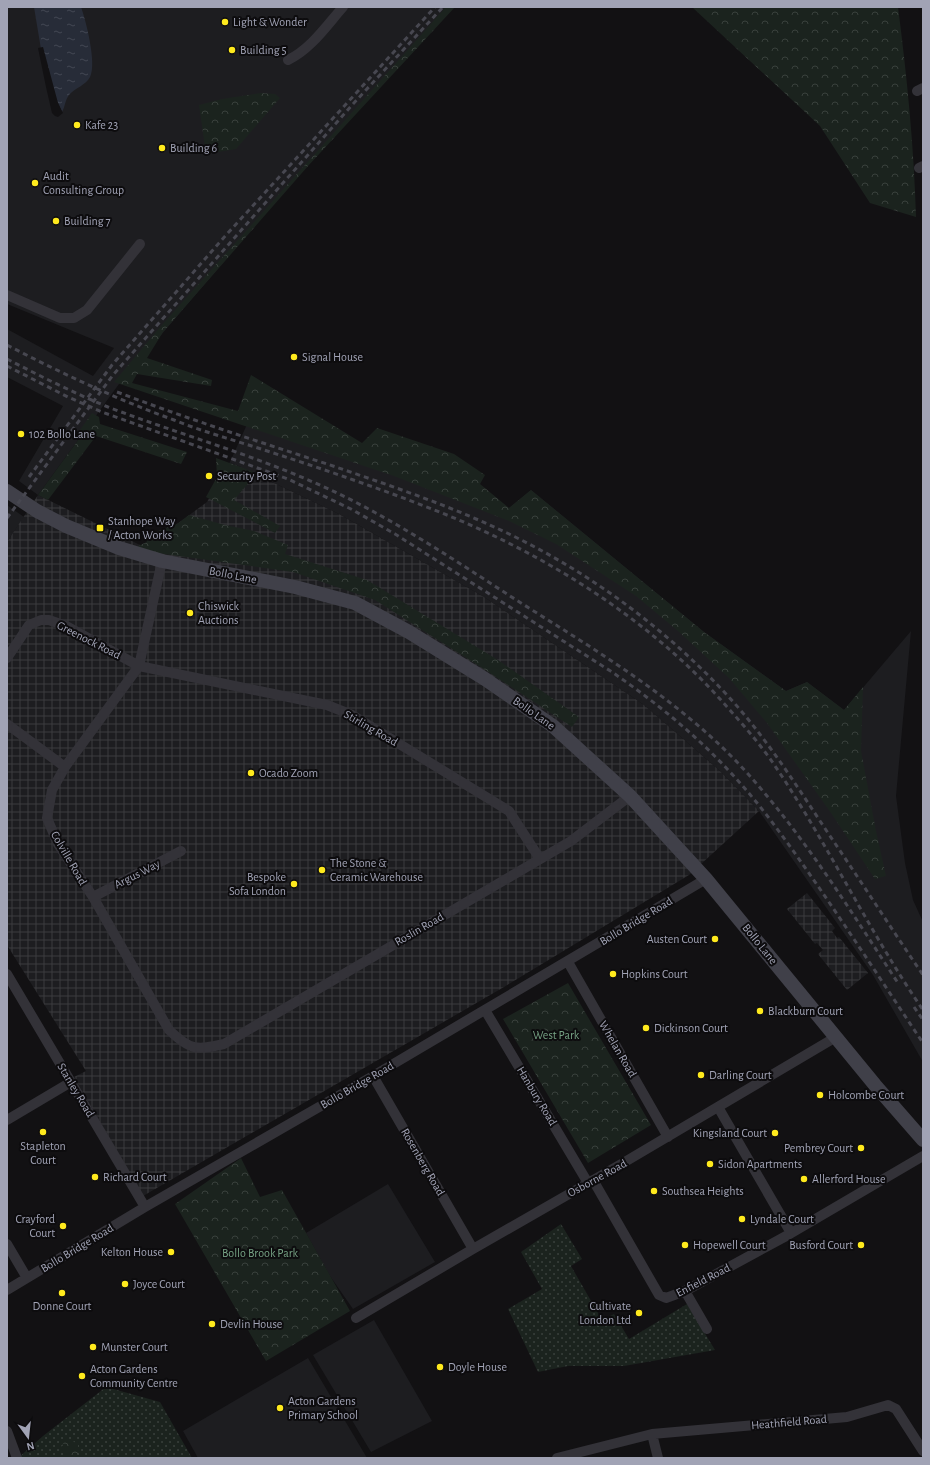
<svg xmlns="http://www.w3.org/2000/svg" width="930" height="1465" font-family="'Alegreya Sans',sans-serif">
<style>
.built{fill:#1d1d20}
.industrial{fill:url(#industrial-grid)}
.grass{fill:url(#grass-dots)}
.forest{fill:url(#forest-crowns)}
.water{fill:url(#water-ripples)}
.pier{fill:#121113}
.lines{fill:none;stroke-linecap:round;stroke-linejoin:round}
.street{stroke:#333238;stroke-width:10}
.secondary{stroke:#404049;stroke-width:14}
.rail{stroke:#474750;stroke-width:3;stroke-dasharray:5 4;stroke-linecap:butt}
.poi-dot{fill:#ffea1d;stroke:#0d0c0e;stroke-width:1.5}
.labels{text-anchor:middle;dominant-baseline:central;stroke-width:4;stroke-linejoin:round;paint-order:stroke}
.poi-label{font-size:12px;fill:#a1a3b5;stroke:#0d0c0e;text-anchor:start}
.street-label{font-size:12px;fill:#a1a3b5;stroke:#0d0c0e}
.park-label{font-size:12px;fill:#76a284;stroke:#0d0c0e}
</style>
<defs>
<pattern id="industrial-grid" width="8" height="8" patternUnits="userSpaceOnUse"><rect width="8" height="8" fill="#1d1d20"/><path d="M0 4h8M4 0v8" fill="none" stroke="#3b3b3e"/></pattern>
<pattern id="grass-dots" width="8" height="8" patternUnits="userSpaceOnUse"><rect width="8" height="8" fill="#1b231e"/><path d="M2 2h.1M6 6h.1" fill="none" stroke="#39403c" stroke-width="1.8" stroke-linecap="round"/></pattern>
<pattern id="forest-crowns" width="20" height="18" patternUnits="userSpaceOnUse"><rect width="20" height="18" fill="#1b231e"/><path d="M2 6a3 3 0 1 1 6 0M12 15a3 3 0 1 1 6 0" fill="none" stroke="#39403c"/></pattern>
<pattern id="water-ripples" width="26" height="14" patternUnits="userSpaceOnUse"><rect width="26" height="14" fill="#272c38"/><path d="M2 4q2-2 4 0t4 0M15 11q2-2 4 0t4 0" fill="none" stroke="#434753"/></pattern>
</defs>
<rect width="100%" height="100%" fill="#121113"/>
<path class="built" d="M7,7H453L305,167L119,384L38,495L19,481L63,406L7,377V329L93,376L114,348L7,304Z
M253,411L509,508L531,490L704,632L786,691L807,682L844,710L911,631L896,796L905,863L913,900L923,922V1062L873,975L759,811L720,771L644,705L484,597L339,514L230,462Z
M7,505L24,517L7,542Z
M388,1184L435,1262L353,1309L330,1276L306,1233Z
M374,1320L432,1421L371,1452L313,1355Z
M308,1358L367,1458H198L183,1431Z"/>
<path class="industrial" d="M230,462L339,514L484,597L644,705L720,771L759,811L689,875L504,987L143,1196L74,1077L86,1071L7,945V542L38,495L142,546L154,541L207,502Z
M807,893L835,928L832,931L837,938L839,937L868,973L847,990L818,954L823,950L817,943L815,944L787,909Z"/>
<path class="grass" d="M561,1224L582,1259L571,1266L602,1320L614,1314L629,1339L687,1304L715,1350L624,1366H568L538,1372L508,1309L542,1289L521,1252Z
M106,1387L160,1402L192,1458H18L43,1436Z"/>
<path class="forest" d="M446,7H455L308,166L163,332L147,358L212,380L211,386L137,374L132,383L238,411L251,375L362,443L377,428L454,454L485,475L480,484L509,508L531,490L704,632L786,691L807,682L844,710L863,687L861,751L876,831L886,876L875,879L831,813L767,723L729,678L678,631L636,596L556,544L509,521L394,476L114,382L161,326Z
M692,7H898C907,77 914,147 916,217L870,203L820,126Z
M261,93L275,94L280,98L236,149L206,154L199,105L222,99Z
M92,413L99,417L100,424L187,452L181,464L96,436L48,500L38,495L84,432L80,430Z
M216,458L257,473L234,500L280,526L275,533L206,497L217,477Z
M189,515L225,525L254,531L288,545L285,554L367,580L498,660L579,717L572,727L487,671L375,600L293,572L143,551L138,546L147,542L144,536L177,524Z
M568,983L651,1125L588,1163L503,1019Z
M241,1158L260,1197L282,1190L350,1311L266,1361L175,1204Z
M67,1438L78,1444V1456L65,1455L61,1447Z"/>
<path class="water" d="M34,7H81C86,21 97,64 90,77C86,85 75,88 69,95C65,100 65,107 62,112L45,73Z"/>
<path class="pier" d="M43,47L58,103L63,113L58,117L55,116L52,113L46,87L38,48Z"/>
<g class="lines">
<path class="street" d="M288,60C311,49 327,25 343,7
M917,91L923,88
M919,168L923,166
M7,295L60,318H74L87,310L140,244
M162,561L139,666L65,767L52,790L47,818L58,844L93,897L169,1030C191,1051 196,1050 224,1044L571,841L630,796
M7,658L29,625L41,620H49L66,626L139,666L327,705L352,715L509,811L540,859
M7,724L65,767
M93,897L181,851
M568,962L668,1137
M7,974L145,1207
M485,1010L588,1183
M373,1076L473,1249
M718,1107L791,1233
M7,1120L71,1082
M593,1180L659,1295L666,1298L685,1291L788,1235L923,1156
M7,1244L27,1278
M7,1290L145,1207L373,1076L706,879
M685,1291L707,1329
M356,1318L473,1249L623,1163L836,1037
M7,1431L17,1458
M652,1434L658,1458
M557,1458L652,1434L847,1417L888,1405L896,1409L923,1451"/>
<path class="secondary" d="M7,491L37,511L66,526L119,548L162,561L295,587L355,603L409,632L485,679L553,726L630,796L706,879L875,1085L923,1140"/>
<path class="rail" d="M7,345C61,373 116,399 174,420C201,431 230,439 258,448C320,468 382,489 442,513C544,554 646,617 720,699C738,719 757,740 773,763C827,842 868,930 923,1010
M7,359C40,376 74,393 108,407C176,433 247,453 313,482C387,514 454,560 521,603C597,651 674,697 737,762C800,829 848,907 898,983
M7,366L68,397L102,412L288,479L351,509L395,534L612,672C654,701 695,734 730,772C764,808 792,849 820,889C855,940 889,992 923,1043
M117,392C188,419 260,442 333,466C391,486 451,506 507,533C589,572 665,628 727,695C766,737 796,785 828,833C860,880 891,928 923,975
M29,477L112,365L227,234L435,7
M7,518L113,375L353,104L443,7
M914,1007L923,1020"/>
</g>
<g class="poi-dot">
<circle cx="225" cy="22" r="4"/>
<circle cx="232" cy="50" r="4"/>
<circle cx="77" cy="125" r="4"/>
<circle cx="162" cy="148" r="4"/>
<circle cx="35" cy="183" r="4"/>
<circle cx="56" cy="221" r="4"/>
<circle cx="294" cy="357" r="4"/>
<circle cx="21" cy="434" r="4"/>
<circle cx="209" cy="476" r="4"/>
<rect x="96" y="524" width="8" height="8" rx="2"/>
<circle cx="190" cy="613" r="4"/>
<circle cx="251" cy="773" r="4"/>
<circle cx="322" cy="870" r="4"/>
<circle cx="294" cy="884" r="4"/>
<circle cx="715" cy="939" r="4"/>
<circle cx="613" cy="974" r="4"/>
<circle cx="760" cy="1011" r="4"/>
<circle cx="646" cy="1028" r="4"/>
<circle cx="701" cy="1075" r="4"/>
<circle cx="820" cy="1095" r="4"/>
<circle cx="43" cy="1132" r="4"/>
<circle cx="775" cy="1133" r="4"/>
<circle cx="861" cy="1148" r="4"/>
<circle cx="710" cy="1164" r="4"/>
<circle cx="95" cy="1177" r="4"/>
<circle cx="804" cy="1179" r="4"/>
<circle cx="654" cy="1191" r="4"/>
<circle cx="742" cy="1219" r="4"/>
<circle cx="63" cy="1226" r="4"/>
<circle cx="685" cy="1245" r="4"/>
<circle cx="861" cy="1245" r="4"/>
<circle cx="171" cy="1252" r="4"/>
<circle cx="125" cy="1284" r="4"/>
<circle cx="62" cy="1293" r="4"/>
<circle cx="639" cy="1313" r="4"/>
<circle cx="212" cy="1324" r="4"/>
<circle cx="93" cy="1347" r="4"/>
<circle cx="440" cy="1367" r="4"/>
<circle cx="82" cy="1376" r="4"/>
<circle cx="280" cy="1408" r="4"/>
</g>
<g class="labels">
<g class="poi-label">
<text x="233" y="22">Light &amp; Wonder</text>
<text x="240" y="50">Building 5</text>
<text x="85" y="125">Kafe 23</text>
<text x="170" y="148">Building 6</text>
<text x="43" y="176">Audit<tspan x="43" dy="14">Consulting Group</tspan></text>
<text x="64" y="221">Building 7</text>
<text x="302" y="357">Signal House</text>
<text x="29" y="434">102 Bollo Lane</text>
<text x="217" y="476">Security Post</text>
<text x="108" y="521">Stanhope Way<tspan x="108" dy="14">/ Acton Works</tspan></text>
<text x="198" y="606">Chiswick<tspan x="198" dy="14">Auctions</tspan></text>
<text x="259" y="773">Ocado Zoom</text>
<text x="330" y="863">The Stone &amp;<tspan x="330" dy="14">Ceramic Warehouse</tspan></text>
<text x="286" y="877" text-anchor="end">Bespoke<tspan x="286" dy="14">Sofa London</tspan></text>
<text x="707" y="939" text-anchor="end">Austen Court</text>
<text x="621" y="974">Hopkins Court</text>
<text x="768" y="1011">Blackburn Court</text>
<text x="654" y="1028">Dickinson Court</text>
<text x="709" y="1075">Darling Court</text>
<text x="828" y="1095">Holcombe Court</text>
<text x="767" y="1133" text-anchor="end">Kingsland Court</text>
<text x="43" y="1146" text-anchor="middle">Stapleton<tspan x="43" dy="14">Court</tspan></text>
<text x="853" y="1148" text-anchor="end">Pembrey Court</text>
<text x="718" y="1164">Sidon Apartments</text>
<text x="103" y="1177">Richard Court</text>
<text x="812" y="1179">Allerford House</text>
<text x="662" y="1191">Southsea Heights</text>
<text x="55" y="1219" text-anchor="end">Crayford<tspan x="55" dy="14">Court</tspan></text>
<text x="750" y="1219">Lyndale Court</text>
<text x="693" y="1245">Hopewell Court</text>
<text x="853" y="1245" text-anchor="end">Busford Court</text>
<text x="163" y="1252" text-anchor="end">Kelton House</text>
<text x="133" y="1284">Joyce Court</text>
<text x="62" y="1306" text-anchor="middle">Donne Court</text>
<text x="631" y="1306" text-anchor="end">Cultivate<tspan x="631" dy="14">London Ltd</tspan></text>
<text x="220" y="1324">Devlin House</text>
<text x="101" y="1347">Munster Court</text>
<text x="448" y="1367">Doyle House</text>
<text x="90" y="1369">Acton Gardens<tspan x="90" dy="14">Community Centre</tspan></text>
<text x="288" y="1401">Acton Gardens<tspan x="288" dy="14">Primary School</tspan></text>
</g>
<g class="street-label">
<text transform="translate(233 575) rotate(11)">Bollo Lane</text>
<text transform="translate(89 640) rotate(27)">Greenock Road</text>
<text transform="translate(534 713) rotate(35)">Bollo Lane</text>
<text transform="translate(371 728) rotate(30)">Stirling Road</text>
<text transform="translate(69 858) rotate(60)">Colville Road</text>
<text transform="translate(137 874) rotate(-27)">Argus Way</text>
<text transform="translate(636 921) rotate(-31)">Bollo Bridge Road</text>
<text transform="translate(419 929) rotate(-30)">Roslin Road</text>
<text transform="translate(760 944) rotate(51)">Bollo Lane</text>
<text transform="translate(618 1049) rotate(60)">Whelan Road</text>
<text transform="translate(357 1085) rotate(-30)">Bollo Bridge Road</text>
<text transform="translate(76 1090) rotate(59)">Stanley Road</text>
<text transform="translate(537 1096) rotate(59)">Hanbury Road</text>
<text transform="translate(423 1162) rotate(60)">Rosenberg Road</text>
<text transform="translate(597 1178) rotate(-29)">Osborne Road</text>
<text transform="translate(77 1248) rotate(-31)">Bollo Bridge Road</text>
<text transform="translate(703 1280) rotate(-27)">Enfield Road</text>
<text transform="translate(789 1422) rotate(-5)">Heathfield Road</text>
</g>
<g class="park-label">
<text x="556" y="1035">West Park</text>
<text x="260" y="1253">Bollo Brook Park</text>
</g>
</g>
<rect width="930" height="1465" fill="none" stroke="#a1a3b5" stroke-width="16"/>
<g transform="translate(28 1437) rotate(165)" stroke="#0d0c0e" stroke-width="3" paint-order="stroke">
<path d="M0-3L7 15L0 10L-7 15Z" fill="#a1a3b5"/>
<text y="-6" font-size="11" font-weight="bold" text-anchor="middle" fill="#a1a3b5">N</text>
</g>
</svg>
